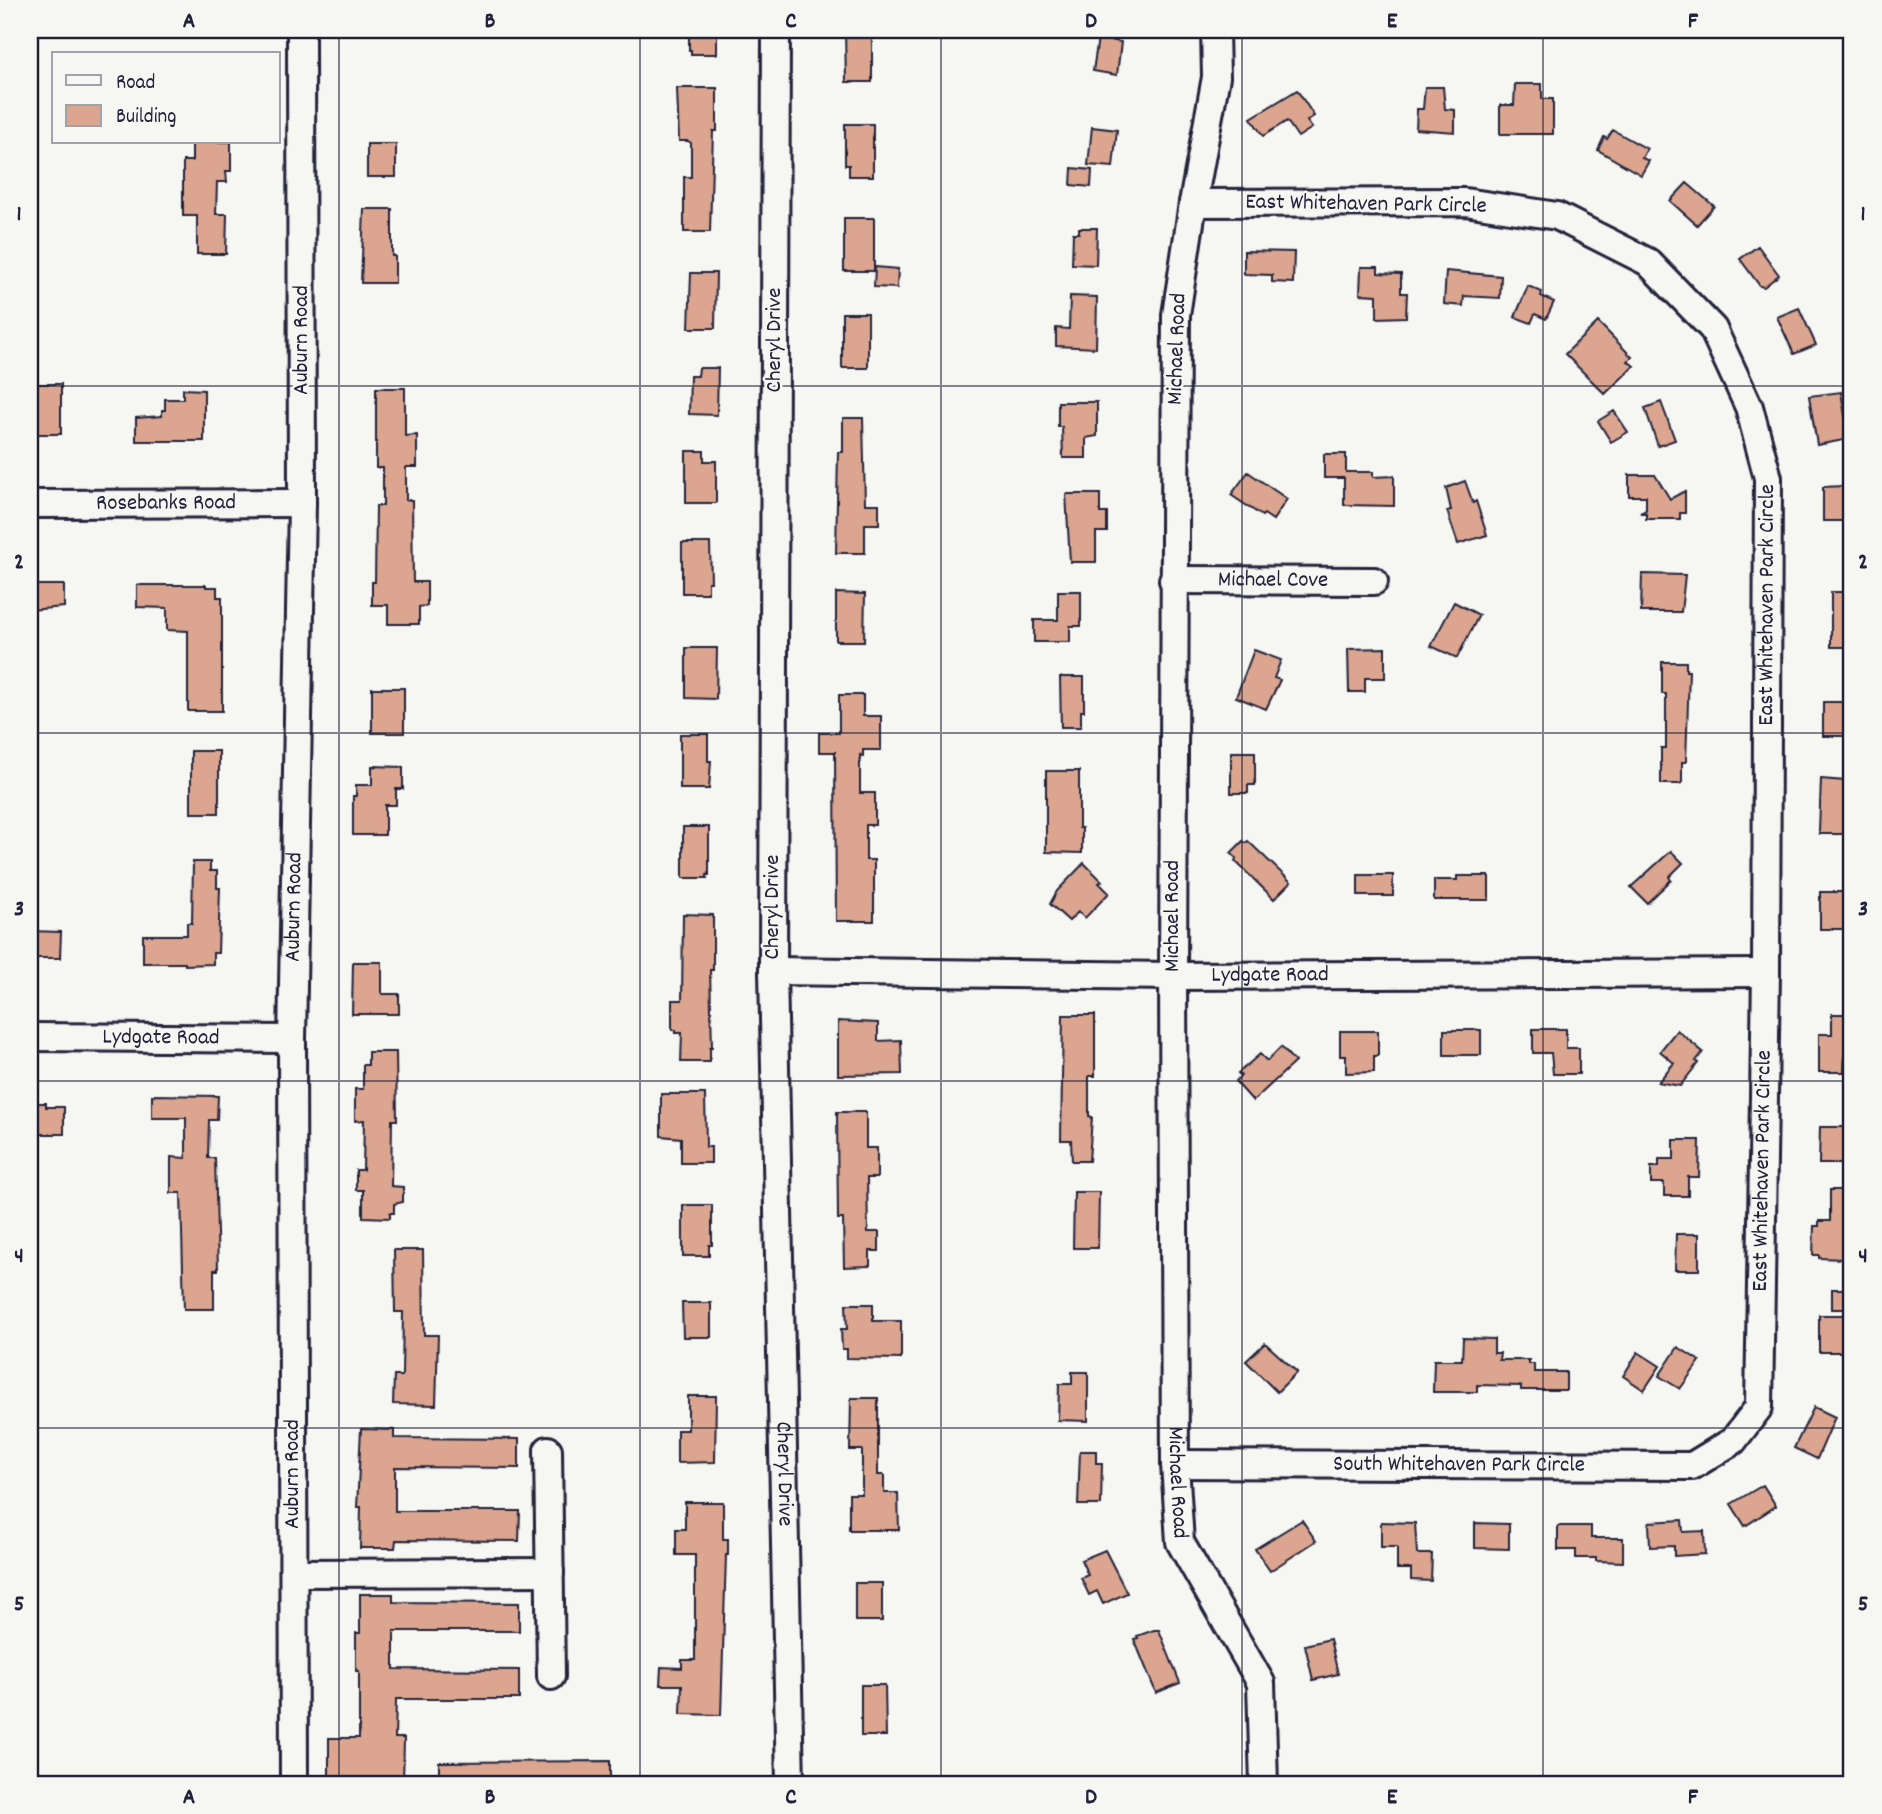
<svg xmlns="http://www.w3.org/2000/svg" width="1882" height="1814" font-family="Dekko,sans-serif">
<style>
.building{fill:#dba590;stroke:#22223b;stroke-width:2}
.lines{fill:none;stroke-linecap:round;stroke-linejoin:round}
.minor-casing{stroke:#22223b;stroke-width:32}
.minor{stroke:#f6f6f2;stroke-width:26}
.grid{fill:none;stroke:#22223b;stroke-width:2;stroke-opacity:0.55}
.labels{text-anchor:middle;dominant-baseline:central;stroke-width:5;stroke-linejoin:round;paint-order:stroke}
.street-label{font-size:23px;fill:#22223b;stroke:#f6f6f2}
.neatline{fill:none;stroke:#22223b;stroke-width:2.5}
.grid-label{font-size:23px;text-anchor:middle;font-weight:bold;fill:#22223b}
</style>
<rect width="100%" height="100%" fill="#f6f6f2"/>
<filter id="ink" filterUnits="userSpaceOnUse"><feTurbulence type="fractalNoise" baseFrequency=".0143" numOctaves="2"/><feDisplacementMap in="SourceGraphic" scale="14" xChannelSelector="R" yChannelSelector="G"/><feConvolveMatrix kernelMatrix="1 2 1 2 8 2 1 2 1" color-interpolation-filters="sRGB"/></filter>
<g filter="url(#ink)">
<path class="building" d="M689,30H717V54H691V50H689Z
M845,30H872V82H846Z
M1098,38L1121,42L1117,75L1093,71Z
M1515,84H1542V99H1553V134H1500V105H1514Z
M1425,87H1443L1445,109L1455,110V132L1416,129L1417,109H1423Z
M677,88H717V131H713L710,232H684V177H691V143L688,141H679Z
M1297,90L1314,116L1307,121L1312,128L1298,137L1287,121L1263,136L1251,118Z
M845,124H873V176H849V165H845Z
M1092,127L1117,130L1113,167L1088,165Z
M1613,130L1647,149L1642,158L1649,161L1641,175L1598,150L1604,137L1607,139Z
M192,142H231V171H226L227,182H217L216,214H227L226,254H197V216H183V161H192Z
M367,144H396V177H367Z
M1072,168L1092,170L1091,187L1071,185Z
M1687,183L1714,206L1697,225L1670,201Z
M364,209H392V256H395V283H361Z
M844,218H874V271H844Z
M1079,228H1097L1096,265L1072,264L1073,233H1079Z
M1758,246L1779,275L1764,287L1760,286L1740,259Z
M1244,251L1294,252L1293,283L1272,282V275L1244,274Z
M875,267L898,269L897,288L874,287Z
M1361,267H1378V273L1401,274V293H1407L1406,317L1377,318V295L1360,294Z
M1446,271L1501,276L1500,298L1464,296L1463,306L1444,304Z
M691,273H716L715,328H689Z
M1528,286L1542,292L1541,296L1554,302L1546,319L1535,314L1531,323L1515,317Z
M1070,296L1097,297L1096,348L1056,346V328L1069,329Z
M1799,308L1816,345L1794,354L1777,317Z
M842,313H868V368H842Z
M1598,322L1632,357L1628,361L1634,366L1605,394L1565,354Z
M699,368H718L717,415L689,414L690,376H698Z
M30,384H61V434H30Z
M376,388H405V436L417,435V467H406V500H412L413,582H427V606L419,607V624H388V605H372V582H375L376,506H383V468H376Z
M183,389L204,390V441H136V418L162,416V410H165V399H183Z
M1841,392L1849,439L1817,445L1809,396Z
M1058,402H1097V436L1086,438V458H1063L1062,427H1058Z
M1661,402L1675,440L1658,446L1645,408Z
M1614,411L1628,432L1611,442L1598,421Z
M843,418H863L865,504H879V524H865V553H836L838,452H843Z
M686,451H704V461H716V503H686Z
M1324,454H1346V472H1373V477L1394,476V506L1344,505V478H1324Z
M1248,472L1287,499L1273,520L1264,514L1262,516L1231,495Z
M1629,475H1655L1670,499L1685,491V513H1680V519H1646V513H1640L1646,510V496H1629Z
M1465,481L1473,503L1476,501L1487,535L1458,544L1447,511L1451,510L1446,488Z
M1843,486V493H1845L1843,521H1823V487Z
M1066,494H1100V513H1107V532H1096V562H1070Z
M682,543H710L711,582H708V593H682Z
M1642,574L1685,575L1681,612H1641Z
M30,585H64V607L30,610Z
M137,585H206V587H217V597H222V711H188V631L167,630V608L137,607Z
M1058,591H1081V626H1070V642H1034V620H1058Z
M1831,592H1852L1850,647H1831Z
M836,593L865,594L864,641H836Z
M1454,602L1479,615L1457,658L1431,646Z
M686,648H717L716,699L686,698Z
M1385,648V678H1365V692H1349L1348,649Z
M1254,650L1281,660L1274,678L1280,680L1266,709L1236,697Z
M1662,662H1686V671H1689L1686,762H1682V783L1679,784H1661V748H1666V694H1662Z
M1060,677H1084V711H1081V727H1061Z
M372,688H404V733H372Z
M839,695H863V716H881V750H863V756L860,755V793H875V825H866V860H874V921H836L835,752H819V733H839Z
M1823,702H1852V736H1823Z
M680,734H708V761H711L709,789H680Z
M191,751H219V813H191Z
M1231,752H1255V785H1248V793H1231Z
M372,766L403,767V789H396V805H385V835H353V796H356V785H372Z
M1046,771H1079V828H1082V853L1046,852Z
M1821,779L1845,781V834H1820L1819,831Z
M683,827H709V875H707V878H683Z
M1243,841L1245,843L1248,841L1291,882L1274,899L1235,861L1236,858L1231,853Z
M1671,851L1683,863L1669,877L1671,880L1647,903L1631,887Z
M193,862H210V871H217V888H220L218,953H213V964L185,965V963H143V935H187V923H192Z
M1084,863L1102,881L1099,883L1109,893L1085,918L1078,912L1069,921L1050,904L1057,891Z
M1358,875H1393V896H1358Z
M1457,876H1489V900H1434V880H1457Z
M1820,892H1845L1844,929H1820Z
M683,914L713,915V970H710L712,1047H710V1062H681L682,1033H676V1030H672V1000H682Z
M30,931L61,932L60,958H30Z
M353,962H382V994H399V1014H352Z
M1832,1014H1852V1050L1845,1049L1844,1072H1819V1034H1832Z
M1063,1015H1095V1076H1089V1116L1092,1117L1089,1161H1072L1071,1140H1061Z
M838,1021L878,1023V1041L901,1040L902,1074L838,1075Z
M1533,1029H1566V1048H1579V1074H1553L1551,1053H1533Z
M1444,1030H1481V1055H1444Z
M1677,1030L1703,1052L1696,1061L1698,1063L1680,1086L1658,1082L1674,1063L1660,1051Z
M1340,1031H1378V1056H1374V1072L1346,1073V1056H1340Z
M1281,1047L1295,1062L1253,1101L1235,1081L1241,1076L1238,1073L1260,1054L1267,1061Z
M368,1052H396L397,1120H392L391,1186L403,1187V1202L394,1204V1213H390V1218L363,1217V1190H356V1170H363L364,1120L355,1121V1089H363V1065H368Z
M661,1094H705L706,1147H711V1163H681V1138L661,1136Z
M152,1095L218,1096L217,1120H209L208,1158H215L218,1270H214V1309H184L181,1193H171V1157L186,1158V1118H152Z
M30,1103H46V1107H64V1134H30Z
M837,1112H866V1148H877V1178H867L868,1232H879V1251H870V1266L844,1267L843,1219H838Z
M1820,1127H1845V1164H1819Z
M1674,1140H1700L1699,1177H1688V1196H1664V1183H1651V1167H1659V1159H1674Z
M1830,1190H1852V1238H1844V1259L1819,1258V1255H1813L1814,1226H1819V1221H1830Z
M1074,1192H1099L1098,1248H1073Z
M683,1205H712V1245H709V1256H683Z
M1676,1234H1699V1270H1675Z
M394,1250H423L424,1335H438L436,1405L393,1404L394,1376H402L403,1312H395Z
M1832,1289H1852V1309H1832Z
M682,1303H711V1337H683Z
M846,1304H873V1321H901V1359L847,1358V1349H842L841,1329H847Z
M1819,1315H1845L1844,1352H1819Z
M1463,1338L1494,1339V1353H1500L1499,1360H1529V1364H1534V1372H1566V1390H1521V1386L1477,1385V1392H1433L1434,1360H1462Z
M1265,1343L1297,1372L1277,1392L1246,1361Z
M1678,1347L1700,1361L1680,1389L1659,1376Z
M1638,1352L1660,1366L1644,1390L1623,1376Z
M1072,1372H1088V1421L1058,1420L1059,1384H1072Z
M688,1396H716L715,1462L677,1463V1430H688Z
M851,1398H878V1475H884V1493H898L899,1530H849V1494H862V1450H850Z
M1814,1407L1835,1417L1817,1459L1794,1448Z
M361,1429L394,1430V1438L519,1439V1468L395,1467V1511H520L519,1541L396,1540L395,1548H360L361,1507H357Z
M1080,1451H1096V1463H1102L1101,1505H1078Z
M1763,1485L1776,1506L1745,1526L1731,1504Z
M685,1502H723V1539H728V1555H726L721,1715L681,1714L682,1685H660L661,1667L682,1668V1660H695V1555H676V1529H685Z
M1302,1520L1316,1541L1270,1571L1255,1549Z
M1682,1520L1683,1532L1704,1531L1705,1554L1674,1556V1546L1650,1547L1649,1522Z
M1381,1522L1415,1523L1417,1554H1432L1431,1581L1411,1580V1569H1397V1547H1381Z
M1475,1523L1509,1524V1549L1475,1548Z
M1558,1526H1591V1538H1623V1562L1596,1561V1558H1576V1550H1558Z
M1105,1550L1127,1593L1103,1604L1097,1591L1089,1595L1081,1578L1088,1575L1081,1560Z
M855,1583H882V1621H855Z
M360,1594H393V1602L519,1603V1631H394V1669L519,1670V1699H396L395,1738H404L403,1784H346V1780H329V1738H359V1671H356V1633H360Z
M1154,1630H1159L1180,1683L1156,1693L1134,1639L1138,1638L1137,1636Z
M1330,1639L1338,1674L1313,1680L1305,1645Z
M861,1685H885L886,1736H861Z
M610,1761V1784H439V1762Z"/>
<g class="lines">
<defs>
<g id="minor">
<path id="s1" d="M776,30L773,971L790,1784"/>
<path id="s2" d="M1215,30L1216,77L1193,203L1176,315L1173,976L1175,1464L1180,1542L1261,1683L1264,1784"/>
<path id="s3" d="M30,504L302,503"/>
<path id="s4" d="M1173,580L1374,581"/>
<path id="s5" d="M773,971L1173,976L1766,973"/>
<path id="s6" d="M30,1037L292,1039"/>
<path d="M548,1450L551,1676"/>
<path id="s7" d="M1175,1464L1692,1466L1733,1441L1759,1407L1766,973L1768,478L1749,407L1713,329L1648,262L1557,216L1465,202L1193,203"/>
<path d="M294,1573L550,1572"/>
<path id="s8" d="M294,1784L292,1039L302,503L301,30"/>
</g>
</defs>
<use href="#minor" class="minor-casing"/>
<use href="#minor" class="minor"/>
</g>
</g>
<path class="grid" d="M339,30V1784M640,30V1784M941,30V1784M1242,30V1784M1543,30V1784M30,386H1852M30,733H1852M30,1081H1852M30,1428H1852"/>
<g class="labels">
<g class="street-label">
<text transform="translate(1366 205) rotate(1)">East Whitehaven Park Circle</text>
<text transform="translate(302 340) rotate(-90)">Auburn Road</text>
<text transform="translate(775 340) rotate(-90)">Cheryl Drive</text>
<text transform="translate(1178 349) rotate(-88)">Michael Road</text>
<text stroke="none"><textPath href="#s3" startOffset="136">Rosebanks Road</textPath></text>
<text stroke="none"><textPath href="#s4" startOffset="100">Michael Cove</textPath></text>
<text stroke="none"><textPath href="#s7" startOffset="1410">East Whitehaven Park Circle</textPath></text>
<text stroke="none"><textPath href="#s8" startOffset="877">Auburn Road</textPath></text>
<text transform="translate(773 907) rotate(-90)">Cheryl Drive</text>
<text transform="translate(1173 916) rotate(-90)">Michael Road</text>
<text stroke="none"><textPath href="#s5" startOffset="497">Lydgate Road</textPath></text>
<text stroke="none"><textPath href="#s6" startOffset="131">Lydgate Road</textPath></text>
<text stroke="none"><textPath href="#s7" startOffset="844">East Whitehaven Park Circle</textPath></text>
<text stroke="none"><textPath href="#s7" startOffset="284">South Whitehaven Park Circle</textPath></text>
<text transform="translate(293 1474) rotate(-90)">Auburn Road</text>
<text stroke="none"><textPath href="#s1" startOffset="1444">Cheryl Drive</textPath></text>
<text stroke="none"><textPath href="#s2" startOffset="1456">Michael Road</textPath></text>
</g>
</g>
<rect width="1882" height="1814" fill="none" stroke="#f6f6f2" stroke-width="77"/>
<rect x="52" y="52" width="228" height="91" fill="#f6f6f2" stroke="#a1a1a9" stroke-width="2"/>
<rect x="66" y="75" width="35" height="10" fill="#f6f6f2" stroke="#a1a1a9" stroke-width="2"/>
<text x="116" y="88" font-size="21" fill="#22223b">Road</text>
<rect x="66" y="105" width="35" height="21" fill="#dba590" stroke="#a1a1a9" stroke-width="2"/>
<text x="116" y="122" font-size="21" fill="#22223b">Building</text>
<rect x="38" y="38" width="1805" height="1738" class="neatline"/>
<g class="grid-label">
<text x="189" y="27">A</text>
<text x="490" y="27">B</text>
<text x="791" y="27">C</text>
<text x="1091" y="27">D</text>
<text x="1392" y="27">E</text>
<text x="1693" y="27">F</text>
<text x="19" y="220">1</text>
<text x="1863" y="220">1</text>
<text x="19" y="568">2</text>
<text x="1863" y="568">2</text>
<text x="19" y="915">3</text>
<text x="1863" y="915">3</text>
<text x="19" y="1262">4</text>
<text x="1863" y="1262">4</text>
<text x="19" y="1610">5</text>
<text x="1863" y="1610">5</text>
<text x="189" y="1803">A</text>
<text x="490" y="1803">B</text>
<text x="791" y="1803">C</text>
<text x="1091" y="1803">D</text>
<text x="1392" y="1803">E</text>
<text x="1693" y="1803">F</text>
</g>
</svg>
